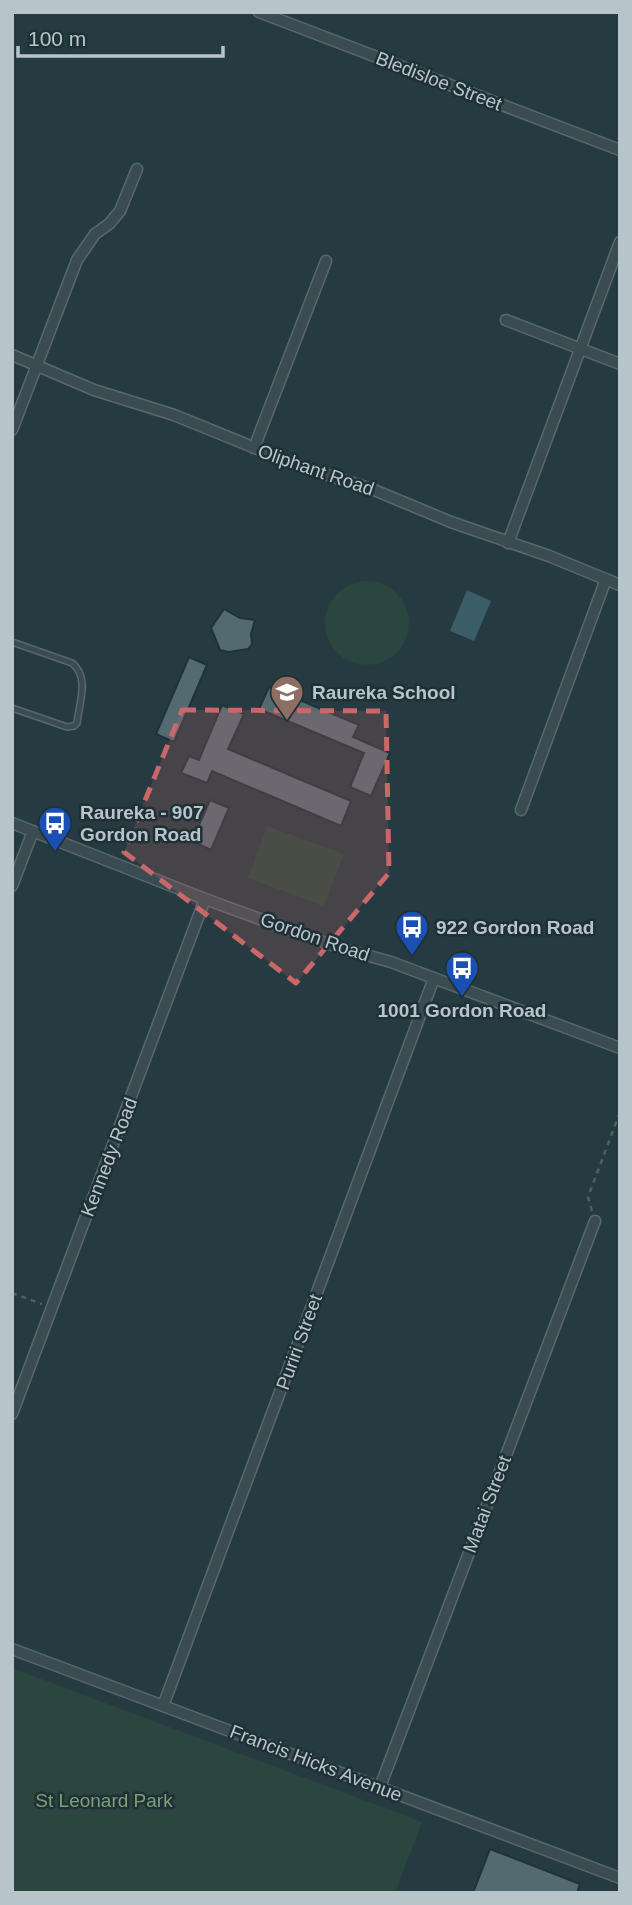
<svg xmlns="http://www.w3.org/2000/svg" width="632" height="1905" font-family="Arial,sans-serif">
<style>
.green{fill:#2b463e}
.water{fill:#3a5d67}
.building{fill:#546a71;stroke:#213238;stroke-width:2}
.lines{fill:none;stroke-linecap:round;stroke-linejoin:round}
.lane-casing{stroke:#58686e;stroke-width:8}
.street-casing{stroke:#58686e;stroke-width:13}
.path{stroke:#4a635e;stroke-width:2.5;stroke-dasharray:5 5;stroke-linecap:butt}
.lane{stroke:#3a4b51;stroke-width:5}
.street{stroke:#3a4b51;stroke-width:10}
.marked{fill:#ca6769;fill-opacity:0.2;stroke:#ca6769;stroke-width:5;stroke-dasharray:14 9;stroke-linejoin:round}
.labels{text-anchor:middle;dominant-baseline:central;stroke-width:5;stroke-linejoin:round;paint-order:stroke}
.street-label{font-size:19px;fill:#b7c5cb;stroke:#1f3036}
.poi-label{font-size:19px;font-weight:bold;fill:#b7c5cb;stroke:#1f3036;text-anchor:start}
.park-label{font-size:19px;fill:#7aa176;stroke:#1f3036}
</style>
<rect width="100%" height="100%" fill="#263b41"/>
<path class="green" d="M325 623a42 42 0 1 1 84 0a42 42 0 1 1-84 0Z
M267,826L344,854L324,906L248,878Z
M12,1668L422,1822L395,1893H12Z"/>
<path class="water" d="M467,590L491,601L474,641L450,631Z"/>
<path class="building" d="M224,609L240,618L255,620L251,634L252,644L248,649L229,652L220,650L211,628Z
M189,657L207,665L174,742L156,734Z
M269,687L359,725L353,737L390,753L371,796L350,787L364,753L259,709Z
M222,705L244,714L228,749L351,801L341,826L212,771L207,783L181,773L189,756L199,760Z
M210,800L229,808L211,850L192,841Z
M490,1849L580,1884L577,1893H473Z"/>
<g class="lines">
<defs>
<path id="lane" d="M12,642L72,663C90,677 79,704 77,723L74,726L67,727L12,708"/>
<path id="street" d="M259,12L620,150
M506,320L620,364
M12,355L94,390L174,415L297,465L374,490L451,522L549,556L620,585
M12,430L77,260L95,234L109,224L120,211L137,169
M254,448L326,261
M508,543L620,242
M521,810L606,579
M12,823L205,899L337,947L391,962L620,1048
M12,886L33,831
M12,1414L205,899
M12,1649L620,1878
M163,1706L434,978
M380,1787L595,1221"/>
</defs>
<use href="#lane" class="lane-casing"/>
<use href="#street" class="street-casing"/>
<path class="path" d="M592,1211L588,1197L620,1112
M12,1293L42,1304"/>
<use href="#lane" class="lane"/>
<use href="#street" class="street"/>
</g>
<path class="marked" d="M182,710L386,711L389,873L296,983L124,852Z"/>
<defs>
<symbol id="school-pin" viewBox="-11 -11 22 30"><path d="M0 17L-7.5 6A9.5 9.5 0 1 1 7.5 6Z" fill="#8d6e63" stroke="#1f3036"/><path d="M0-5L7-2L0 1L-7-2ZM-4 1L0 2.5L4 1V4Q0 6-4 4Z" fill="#fff"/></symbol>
<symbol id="bus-pin" viewBox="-11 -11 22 30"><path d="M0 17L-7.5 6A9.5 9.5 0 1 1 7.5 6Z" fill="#1a4fb4" stroke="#1f3036"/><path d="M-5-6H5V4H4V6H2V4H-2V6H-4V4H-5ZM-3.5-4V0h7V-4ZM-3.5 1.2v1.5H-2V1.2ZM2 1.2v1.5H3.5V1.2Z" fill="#fff"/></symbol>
</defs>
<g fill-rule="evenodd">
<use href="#school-pin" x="268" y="673" width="38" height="52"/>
<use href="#bus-pin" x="36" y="804" width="38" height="52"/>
<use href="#bus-pin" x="393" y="908" width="38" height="52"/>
<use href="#bus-pin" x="443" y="949" width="38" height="52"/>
</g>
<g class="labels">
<g class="street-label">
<text transform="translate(439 81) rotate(21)">Bledisloe Street</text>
<text transform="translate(316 470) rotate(19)">Oliphant Road</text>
<text transform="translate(315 937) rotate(19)">Gordon Road</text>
<text transform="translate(109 1157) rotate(-69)">Kennedy Road</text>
<text transform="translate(299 1342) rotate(-70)">Puriri Street</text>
<text transform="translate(487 1504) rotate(-69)">Matai Street</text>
<text transform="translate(316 1763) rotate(21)">Francis Hicks Avenue</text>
</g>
<g class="poi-label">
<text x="312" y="692">Raureka School</text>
<text x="80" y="812">Raureka - 907<tspan x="80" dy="22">Gordon Road</tspan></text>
<text x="436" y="927">922 Gordon Road</text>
<text x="462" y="1010" text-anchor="middle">1001 Gordon Road</text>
</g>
<g class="park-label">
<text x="104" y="1800">St Leonard Park</text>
</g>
</g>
<rect width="632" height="1905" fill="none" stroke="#b7c5cb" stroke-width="28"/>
<path d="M18 46v10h205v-10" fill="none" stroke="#b7c5cb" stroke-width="3.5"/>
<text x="28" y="46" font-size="21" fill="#b7c5cb" stroke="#1f3036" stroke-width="5" paint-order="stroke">100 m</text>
</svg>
